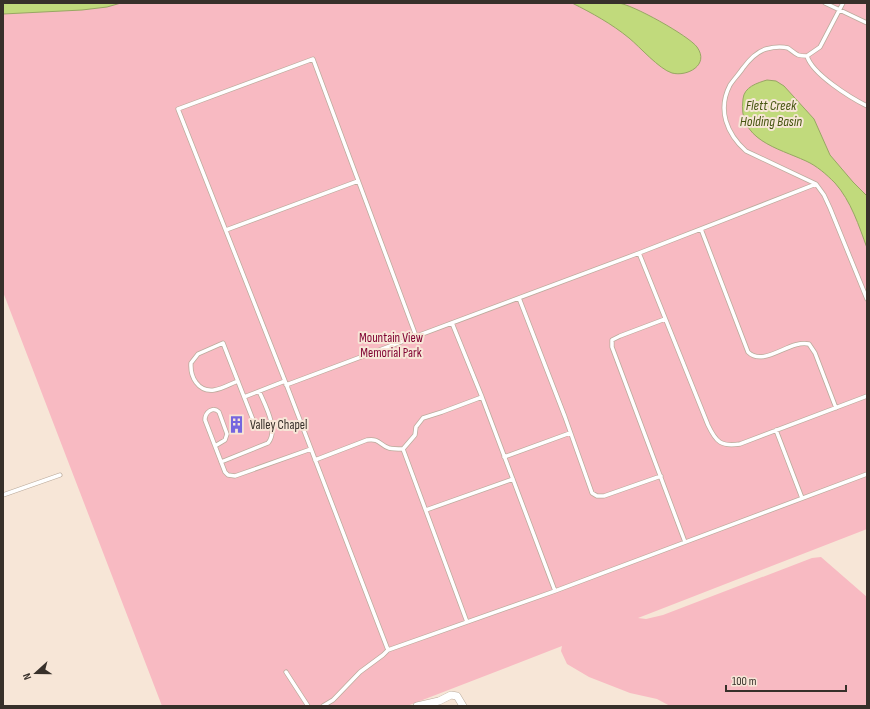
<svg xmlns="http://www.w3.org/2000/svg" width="870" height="709" font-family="'Sofia Sans Condensed',sans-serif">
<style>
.green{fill:#f8bac2}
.water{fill:#c1da7c;stroke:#98a763}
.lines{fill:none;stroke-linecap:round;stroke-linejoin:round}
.lane-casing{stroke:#bbab9c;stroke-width:5}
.street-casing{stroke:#bbab9c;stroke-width:8}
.lane{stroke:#fff;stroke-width:3.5}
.street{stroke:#fff;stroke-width:7}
.labels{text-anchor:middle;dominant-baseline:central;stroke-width:4;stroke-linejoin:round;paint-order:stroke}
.park-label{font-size:13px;fill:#7f0031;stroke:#f7e6d7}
.poi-label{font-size:13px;fill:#37302a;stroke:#f7e6d7;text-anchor:start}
.water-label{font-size:14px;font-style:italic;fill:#465510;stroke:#f7e6d7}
</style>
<rect width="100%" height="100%" fill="#f7e6d7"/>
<path class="green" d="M3,3H867V529L638,618L646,619L663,615L812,558L821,557L867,597V706H670L657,699L630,693L589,677L567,664L561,651L562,646L407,706H162L3,292Z"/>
<path class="water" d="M3,3H121L107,7L82,10L3,14Z
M572,3C587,3 603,1 618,3C632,4 689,36 697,47C710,65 687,77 672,73C659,69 640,47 629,38C612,24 592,13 572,3Z
M767,80L776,81L784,86L814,119L830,155L853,182L867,196V248C859,226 851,201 835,183C826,174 817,166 806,161C778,148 737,140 743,99C744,87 757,83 767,80Z"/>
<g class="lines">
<defs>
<path id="lane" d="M825,3L867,23
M843,3L820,47L807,56C804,56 801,56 798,55C794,53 791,50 788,48C781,46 773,47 766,49C756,52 749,60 743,68C739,74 734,79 730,85C717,110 727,134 746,151L816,184L824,195L830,208L867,299
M807,56C812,74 851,98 867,106
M701,229L748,352C764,368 790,339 809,344L815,353L836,408
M226,230L358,181
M639,253L708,425C716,442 721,447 740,444L867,396
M519,298L565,417L592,493L597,496H604L661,476
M665,319L620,336L612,340V347L685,542
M452,323L482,397L555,591
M416,336L313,59L178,109L285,381L388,650L555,591L867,474
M238,381C230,384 222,389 214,390C198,392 190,377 191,363L198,354L223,343L255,425H261L271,422
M286,385L639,253L816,184
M244,397L285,381
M776,430L802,498
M215,446L225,440L227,434L219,412C213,406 205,412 205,420L225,472L228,475L235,476L311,449
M403,449L415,435L416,427L423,418L442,412L482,397
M504,457L570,433
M315,460L367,440C380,438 379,445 389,448C393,449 398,449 403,449L467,622
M221,462L268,443C279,430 265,405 259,391
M3,495L60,475
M426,510L513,479
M286,672L308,706
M323,706L333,700L360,672L383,655L388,650"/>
<path id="street" d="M417,706L439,701L451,695L457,696L463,706"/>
</defs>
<use href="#lane" class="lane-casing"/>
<use href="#street" class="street-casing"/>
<use href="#lane" class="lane"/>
<use href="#street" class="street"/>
</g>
<defs>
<symbol id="building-bare" viewBox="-9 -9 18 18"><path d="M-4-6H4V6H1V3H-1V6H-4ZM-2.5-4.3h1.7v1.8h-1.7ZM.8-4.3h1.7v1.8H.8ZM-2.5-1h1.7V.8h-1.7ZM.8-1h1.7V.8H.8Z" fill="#7565df" stroke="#f7e6d7" stroke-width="2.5" paint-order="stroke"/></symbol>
</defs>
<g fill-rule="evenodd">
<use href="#building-bare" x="224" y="412" width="25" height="25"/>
</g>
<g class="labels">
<g class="park-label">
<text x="391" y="338">Mountain View<tspan x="391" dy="15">Memorial Park</tspan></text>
</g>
<g class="poi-label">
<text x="250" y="425">Valley Chapel</text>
</g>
<g class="water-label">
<text x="771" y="105">Flett Creek<tspan x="771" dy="16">Holding Basin</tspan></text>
</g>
</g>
<rect width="870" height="709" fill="none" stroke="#37302a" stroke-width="8"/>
<g transform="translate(36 673) rotate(249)" stroke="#f7e6d7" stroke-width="3" paint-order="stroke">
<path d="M0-3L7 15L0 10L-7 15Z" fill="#37302a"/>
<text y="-6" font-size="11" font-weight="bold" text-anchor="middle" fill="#37302a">N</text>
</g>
<path d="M726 685v6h120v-6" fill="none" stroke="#37302a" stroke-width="2"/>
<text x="732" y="685" font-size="12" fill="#37302a" stroke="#f7e6d7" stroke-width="3" paint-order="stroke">100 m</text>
</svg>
